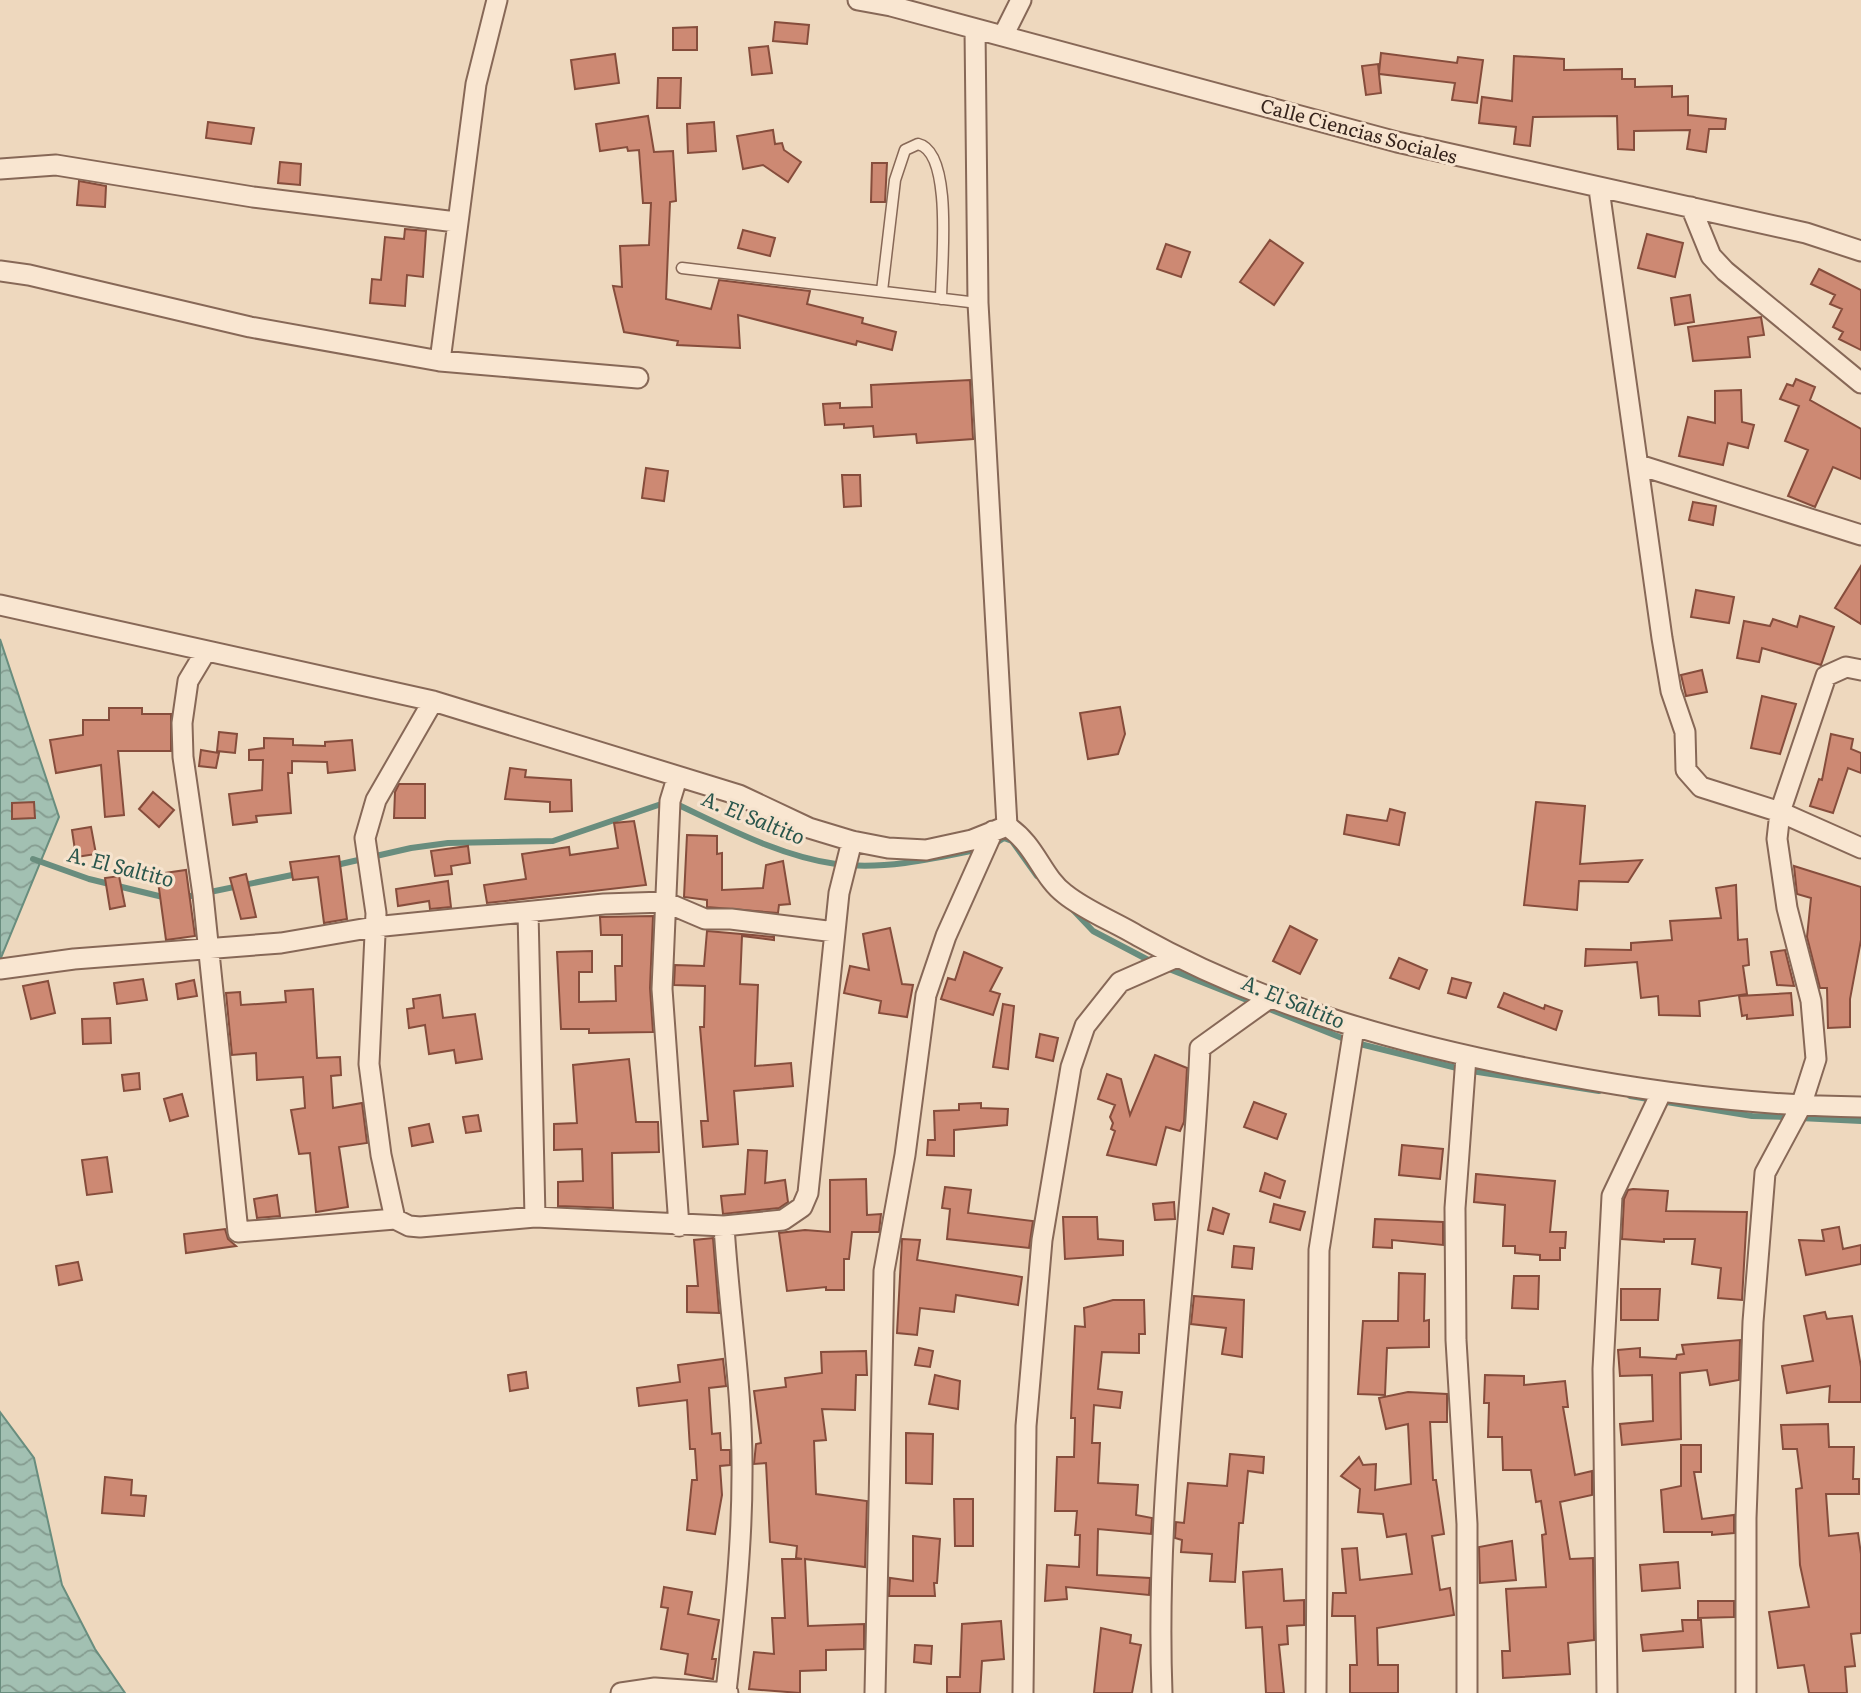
<svg xmlns="http://www.w3.org/2000/svg" width="1861" height="1693" font-family="Literata,serif">
<style>
.water{fill:url(#water-waves);stroke:#698d7e;stroke-width:2}
.lines{fill:none;stroke-linecap:round;stroke-linejoin:round}
.stream{stroke:#698d7e;stroke-width:6}
.building{fill:#cd8973;stroke:#864d3c;stroke-width:2}
.service-casing{stroke:#876857;stroke-width:13}
.minor-casing{stroke:#876857;stroke-width:23}
.service{stroke:#f9e6d1;stroke-width:10}
.minor{stroke:#f9e6d1;stroke-width:19}
.labels{text-anchor:middle;dominant-baseline:central;stroke-width:6;stroke-linejoin:round;paint-order:stroke}
.street-label{font-size:19px;fill:#36241c;stroke:#f6e3ce}
.water-label{font-size:21px;font-style:italic;fill:#2a564c;stroke:#f6e3ce}
</style>
<defs>
<pattern id="water-waves" width="16" height="10" patternUnits="userSpaceOnUse" patternTransform="scale(1.75)"><rect width="16" height="10" fill="#a2c0b2"/><path d="M0 5q4-4 8 0t8 0" fill="none" stroke="#859c90"/></pattern>
</defs>
<rect width="100%" height="100%" fill="#eed8be"/>
<path class="water" d="M0,639L59,817L0,960Z
M0,1412L34,1458L62,1585L95,1649L125,1693H0Z"/>
<g class="lines">
<path class="stream" d="M991,846L1004,838L1012,841L1037,876
M33,859L89,879L167,898
M332,866L411,848L448,843L553,841L670,801C722,825 778,856 836,864C885,870 933,859 981,849
M181,898L297,874
M1073,910L1093,931L1154,963
M1164,967L1352,1042L1465,1070L1599,1091
M1630,1096L1752,1116L1789,1117
M1800,1118L1861,1121"/>
</g>
<path class="building" d="M775,22L809,25L807,44L773,41Z
M697,27V50H673V28Z
M768,46L772,73L752,75L749,48Z
M1381,53L1457,63L1458,57L1483,60L1477,103L1452,100L1455,83L1379,74L1381,93L1366,95L1362,66L1378,64L1379,73Z
M615,54L619,83L575,89L571,60Z
M1514,56L1564,59V70L1622,69V79H1635V87L1672,86V97L1688,96V115L1726,119L1725,129H1709L1706,152L1687,149L1690,130L1634,131V150L1618,149L1617,116L1533,117L1530,146L1514,144L1516,127L1479,123L1482,97L1512,101Z
M658,78H681L680,108H657Z
M648,116L654,152L673,151L676,201L670,202L666,299L711,309L719,280L810,291L807,304L863,318L862,323L896,332L892,350L857,341L856,345L738,315L740,348L677,345L678,341L624,332L613,286L622,287L620,246L649,245L651,203H643L639,150L628,151L627,147L600,151L596,124Z
M208,122L254,128L251,144L206,138Z
M714,122L716,151L688,153L687,124Z
M773,130L775,144L782,143L784,150L801,162L788,182L763,165L743,169L737,136Z
M280,162L301,164L300,185L278,183Z
M872,163H887L885,202H871Z
M79,181L106,186L105,207L77,205Z
M405,229L426,231L423,277L407,275L405,306L370,303L372,279L381,280L385,237L404,239Z
M743,230L775,238L770,256L738,248Z
M1647,234L1683,243L1675,277L1638,268Z
M1270,240L1303,263L1274,305L1240,282Z
M1166,244L1190,252L1181,277L1157,269Z
M1819,269L1861,290V350L1839,339L1843,332L1833,327L1842,309L1830,304L1835,295L1811,284Z
M1690,295L1694,322L1675,325L1671,298Z
M1761,317L1764,335L1748,337L1750,357L1693,361L1688,327Z
M1796,379L1815,387L1810,400L1861,429V479L1833,467L1815,507L1788,496L1808,450L1785,441L1799,406L1780,399L1787,384L1793,386Z
M970,380L973,439L917,443L916,434L874,437L873,426L844,428V424L825,425L823,404L840,403V408L872,407L871,385Z
M1741,390L1742,422L1754,425L1748,448L1728,443L1723,465L1679,456L1688,417L1715,423V391Z
M646,468L668,471L664,501L642,498Z
M842,475H860L861,506L844,507Z
M1693,502L1716,506L1713,525L1689,520Z
M1861,566V624L1835,608Z
M1696,590L1734,597L1729,623L1691,617Z
M1800,616L1834,627L1821,665L1762,648L1759,662L1737,658L1744,621L1770,626L1773,619L1797,627Z
M1702,670L1707,692L1686,696L1681,675Z
M1762,696L1796,704L1780,754L1751,748Z
M1120,707L1125,734L1118,754L1088,759L1080,713Z
M109,708H142V714H171V751H118L124,815L105,817L101,765L56,773L50,740L83,735V720H109Z
M219,732L237,734L235,753L217,751Z
M1831,734L1853,739L1851,749L1861,753V773L1848,768L1833,813L1810,806L1819,779L1822,780Z
M264,738L293,739V745L325,746V742L352,740L355,770L328,773L327,762L292,761V773H288L291,813L256,816L257,822L233,825L229,794L262,790L263,760H249V750L264,748Z
M201,750L219,753L216,768L199,766Z
M510,768L526,770L525,777L571,780L572,811L550,812V802L505,799Z
M399,784H425V818H394L395,792Z
M153,792L174,810L159,827L139,809Z
M34,802L35,818L12,819V803Z
M1536,802L1585,806L1580,864L1642,860L1628,882L1579,881L1577,910L1524,905Z
M1390,809L1405,813L1399,845L1344,834L1347,815L1387,821Z
M634,821L646,885L487,903L484,885L526,879L522,854L569,847L570,855L618,848L614,823Z
M91,827L96,854L76,857L72,830Z
M687,835L717,836V854L722,853V890L763,888L766,865L783,861L790,904L779,905L778,913L707,907V900L684,897Z
M468,846L470,863L451,866L452,874L435,876L431,851Z
M339,856L347,919L324,923L318,877L293,880L290,862Z
M1794,866L1861,887V940L1850,999V1027L1828,1028L1827,988H1820L1807,937L1811,898L1797,894Z
M186,870L195,936L166,940L157,874Z
M246,874L256,917L241,919L230,878Z
M119,876L125,906L110,909L105,878Z
M448,881L451,907L430,909L429,901L398,906L396,889Z
M1736,885L1738,940L1747,939L1749,965L1743,966L1747,994L1699,1001L1700,1016L1659,1015L1658,996L1641,998L1637,962L1585,966L1586,949L1631,950V943L1672,940L1670,921L1721,918L1716,888Z
M653,916L650,988L653,1032L589,1033V1029H561L557,952L592,951V972H579V1002L616,1001L615,966H622V935H601L600,917Z
M1290,926L1317,940L1300,974L1273,961Z
M890,928L902,984L913,985L907,1017L879,1013L881,1001L844,993L850,966L869,970L863,934Z
M707,931L774,937V940L742,936L740,984L758,985L755,1066L791,1063L793,1086L734,1091L738,1144L703,1147L701,1121H708L700,1027H704L705,986L674,985L675,965L704,966Z
M1785,950L1794,986L1777,985L1771,952Z
M964,952L1002,968L990,991L1000,994L993,1015L941,999L948,978L955,980Z
M1399,958L1427,970L1419,989L1390,978Z
M1452,978L1471,983L1466,998L1448,993Z
M143,979L147,1000L117,1004L114,983Z
M194,980L197,996L178,999L176,984Z
M48,981L55,1013L31,1019L23,986Z
M313,989L317,1058L340,1057L341,1075L331,1076L333,1108L362,1103L367,1143L339,1147L348,1207L316,1212L310,1153L299,1154L291,1110L305,1108L303,1077L257,1080L256,1053L232,1055L226,993L240,992L241,1005L286,1002L285,991Z
M1504,993L1544,1009L1545,1005L1562,1011L1556,1030L1498,1007Z
M1791,993L1793,1015L1747,1019V1015L1742,1016L1739,996Z
M440,995L443,1018L475,1014L482,1059L456,1063L454,1050L429,1054L425,1025L409,1028L407,1009L414,1008L413,999Z
M1003,1004L1014,1006L1008,1069L993,1067Z
M110,1018L111,1043L83,1044L82,1019Z
M1040,1034L1058,1038L1053,1061L1036,1057Z
M1155,1055L1187,1068L1184,1122L1180,1131L1166,1127L1156,1165L1107,1155L1115,1131L1111,1129L1113,1123L1110,1117L1115,1105L1098,1099L1107,1074L1121,1079L1130,1115Z
M629,1059L636,1122H658L659,1152L612,1153L613,1208L558,1206V1182L583,1181L582,1149L554,1150V1124L577,1123L573,1065Z
M139,1073L140,1089L124,1091L122,1075Z
M182,1094L188,1116L170,1121L164,1099Z
M1254,1102L1286,1114L1277,1139L1244,1127Z
M981,1103V1108L1008,1109L1007,1125L954,1130V1156L927,1155L928,1140H935L934,1111L959,1110V1104Z
M478,1115L481,1131L466,1133L463,1117Z
M429,1124L433,1142L412,1146L409,1128Z
M1402,1145L1443,1149L1440,1179L1399,1175Z
M748,1150L767,1151L765,1183L785,1180L788,1202L779,1208L723,1214L721,1196L745,1194Z
M107,1157L112,1192L87,1195L82,1160Z
M1265,1173L1285,1181L1280,1198L1260,1191Z
M1476,1174L1555,1181L1550,1232H1566L1565,1248H1560V1260H1540V1255L1515,1253V1246H1503L1505,1205L1474,1202Z
M866,1179L867,1215L881,1214L879,1232H852L849,1259H844V1290H826V1287L787,1291L779,1233L805,1230L830,1232V1180Z
M945,1187L971,1190L968,1213L1033,1221L1029,1248L947,1239L950,1209L942,1208Z
M1633,1189L1668,1191L1666,1211L1747,1212L1742,1300L1718,1298L1721,1268L1692,1264L1695,1239H1664V1242L1622,1239L1624,1199L1628,1190Z
M277,1195L280,1216L257,1218L254,1199Z
M1174,1202L1175,1219L1155,1220L1153,1204Z
M1274,1204L1305,1212L1300,1230L1270,1222Z
M1213,1208L1229,1214L1223,1234L1208,1230Z
M1063,1217H1097L1098,1239L1123,1241V1255L1065,1259Z
M1375,1219L1443,1222V1245L1392,1240V1248L1373,1247Z
M1839,1227L1843,1249L1861,1245V1264L1806,1275L1799,1240L1824,1241L1822,1230Z
M225,1229L228,1239L236,1246L186,1253L184,1234Z
M713,1238L719,1313L687,1312V1286H698L694,1240Z
M902,1239L920,1240L917,1260L1022,1277L1018,1305L956,1295L954,1312L920,1308L917,1335L897,1333Z
M1234,1246L1254,1248L1252,1269L1232,1267Z
M78,1262L82,1280L59,1285L56,1266Z
M1399,1273L1425,1274L1424,1321L1429,1320V1347L1387,1348L1385,1395L1358,1394L1363,1321H1398Z
M1514,1276H1539L1538,1309L1512,1308Z
M1621,1289H1660L1658,1320H1621Z
M1194,1296L1244,1300L1242,1357L1222,1354L1226,1328L1191,1324Z
M1113,1300H1144L1145,1334H1139V1353L1102,1352L1098,1389L1122,1392L1120,1408L1094,1405L1092,1443H1100L1098,1483L1138,1485L1136,1515L1152,1518L1151,1534L1098,1529L1097,1575L1150,1578L1149,1595L1066,1587L1067,1599L1045,1601L1047,1565L1079,1567L1080,1535H1075L1077,1511H1055L1057,1457H1074L1075,1423V1418H1071L1075,1326L1085,1327L1084,1308Z
M1825,1312L1827,1319L1852,1316L1861,1367V1402H1829L1830,1386L1787,1393L1782,1366L1813,1361L1804,1316Z
M1740,1340L1739,1380L1710,1385L1707,1370L1680,1373L1681,1439L1622,1445L1620,1424L1653,1421L1652,1375L1620,1376L1618,1350L1640,1348V1357L1676,1359L1677,1355L1684,1354L1682,1345Z
M919,1348L933,1351L930,1367L915,1365Z
M866,1351L867,1375H856L855,1410L822,1409L826,1440L814,1441L816,1494L867,1501L865,1567L805,1559L808,1626L864,1624V1649L826,1650V1670L800,1671V1693L749,1689L754,1652L774,1654L772,1618H785L782,1559H802L796,1558L797,1546L770,1542L766,1463L754,1464L756,1444L761,1443L754,1391L786,1387L785,1378L822,1373L821,1352Z
M723,1359L726,1386L709,1388L712,1434L720,1433L721,1450H730V1465L720,1466L722,1495L715,1534L687,1530L692,1480H697L695,1449H690L687,1400L639,1406L637,1388L680,1382L678,1365Z
M526,1372L528,1388L510,1391L508,1375Z
M935,1375L960,1381L958,1409L929,1404Z
M1485,1375L1524,1376V1385L1565,1381L1568,1407H1563L1575,1475L1592,1471V1495L1560,1502L1570,1559L1593,1558L1594,1640L1568,1643L1570,1674L1503,1678L1502,1651H1510L1506,1589L1546,1587L1542,1535L1546,1534L1541,1501L1536,1502L1531,1470H1503L1502,1437H1488L1489,1403H1484Z
M1408,1392L1447,1394V1422H1430L1433,1480H1436L1444,1534L1432,1536L1440,1590L1450,1588L1454,1615L1377,1628L1378,1665H1398V1693H1350V1665H1357L1355,1616H1332L1333,1593H1346L1342,1549L1357,1548L1360,1580L1412,1574L1406,1534L1387,1537L1383,1514L1358,1512L1360,1489L1341,1476L1359,1457L1363,1465L1376,1464L1375,1490L1411,1484L1408,1424L1386,1429L1379,1398Z
M1828,1424L1829,1447H1854L1853,1479H1859V1494H1826L1829,1536L1858,1533L1861,1554V1633L1851,1634L1855,1666L1845,1667L1847,1693H1809L1804,1665L1778,1668L1769,1612L1809,1607L1800,1565L1796,1489L1802,1488L1797,1449H1783L1781,1425Z
M906,1433L933,1434L932,1484L906,1483Z
M1681,1445H1701V1472H1694L1702,1519L1734,1515V1533L1712,1535V1532H1664L1661,1490L1681,1486Z
M1230,1454L1264,1457L1263,1473L1248,1471L1243,1523H1239L1235,1582L1210,1581L1212,1554L1181,1552L1182,1540L1175,1538L1176,1522L1184,1523L1188,1483L1227,1486Z
M105,1477L132,1480L131,1495L146,1496L144,1516L102,1513Z
M954,1499H973V1546H955Z
M913,1536L940,1539L937,1583H934L935,1596H889L890,1578L913,1581Z
M1512,1541L1516,1580L1480,1583L1479,1547Z
M1678,1562L1680,1588L1642,1591L1640,1565Z
M1282,1569L1284,1601L1304,1600V1625L1287,1626L1288,1644L1279,1645L1284,1693H1266L1262,1627L1246,1628L1243,1572Z
M664,1587L692,1592L688,1614L719,1620L712,1659H716L713,1679L685,1674L688,1654L661,1649L668,1608L661,1607Z
M1698,1601H1734V1617L1698,1618Z
M1682,1620H1701L1703,1647L1643,1651L1641,1635L1683,1631Z
M1001,1621L1004,1659L982,1661L980,1693H947V1677H960L962,1624Z
M1101,1628L1131,1635L1130,1643L1141,1645L1132,1693H1094Z
M915,1645L932,1646L931,1664L914,1662Z"/>
<g class="lines">
<defs>
<path id="service" d="M682,268L978,303
M882,291L895,180L905,150L918,144C954,152 941,268 941,299"/>
<path id="minor" d="M497,0L476,84L440,361L638,378
M858,0L891,6L1397,142L1806,233L1861,251
M975,29L978,303L1007,826
M1003,36L1021,0
M0,169L56,165L253,197L456,222
M1599,189L1662,638L1671,691L1685,732L1686,770L1701,787L1780,812L1861,848
M1691,207L1711,256L1725,271L1861,383
M0,271L29,275L250,327L440,361
M1639,465L1861,535
M0,605L433,701L739,795L809,828L852,841L888,848L926,850L972,840L1007,826
M206,651L188,681L182,723L183,757L203,895L238,1232L395,1219L409,1226L420,1227L535,1217L724,1226L783,1220L802,1207L808,1193L839,893L852,841
M677,778L670,801L662,989L679,1226
M1007,826C1036,845 1042,877 1065,894C1086,911 1115,922 1138,936C1269,1009 1411,1047 1557,1074C1658,1093 1758,1106 1861,1107
M528,912L535,1217
M0,969L74,959L281,943L374,927L604,904L665,902L705,919H731L835,932
M1466,1057L1455,1208L1456,1340L1467,1524V1693
M395,1219L381,1155L369,1064L376,913L365,838L376,800L433,701
M724,1226C729,1309 743,1392 742,1475C742,1547 734,1620 726,1692
M621,1693L655,1688L728,1693
M875,1693L884,1271L905,1155L926,995L946,936L993,831
M1023,1693L1026,1426L1042,1240L1071,1067L1085,1026L1120,982L1177,957
M1162,1693C1154,1478 1191,1263 1200,1048L1271,997
M1316,1693L1319,1250L1354,1028
M1607,1693L1603,1369L1612,1196L1661,1093
M1746,1693V1518L1753,1322L1765,1173L1801,1106L1816,1059L1811,1001L1787,908L1777,839L1780,812L1826,676L1846,667L1861,670"/>
</defs>
<use href="#service" class="service-casing"/>
<use href="#minor" class="minor-casing"/>
<use href="#service" class="service"/>
<use href="#minor" class="minor"/>
</g>
<g class="labels">
<g class="street-label">
<text transform="translate(1359 130) rotate(15)">Calle Ciencias Sociales</text>
</g>
<g class="water-label">
<text transform="translate(754 816) rotate(22)">A. El Saltito</text>
<text transform="translate(121 865) rotate(14)">A. El Saltito</text>
<text transform="translate(1294 1000) rotate(22)">A. El Saltito</text>
</g>
</g>
</svg>
